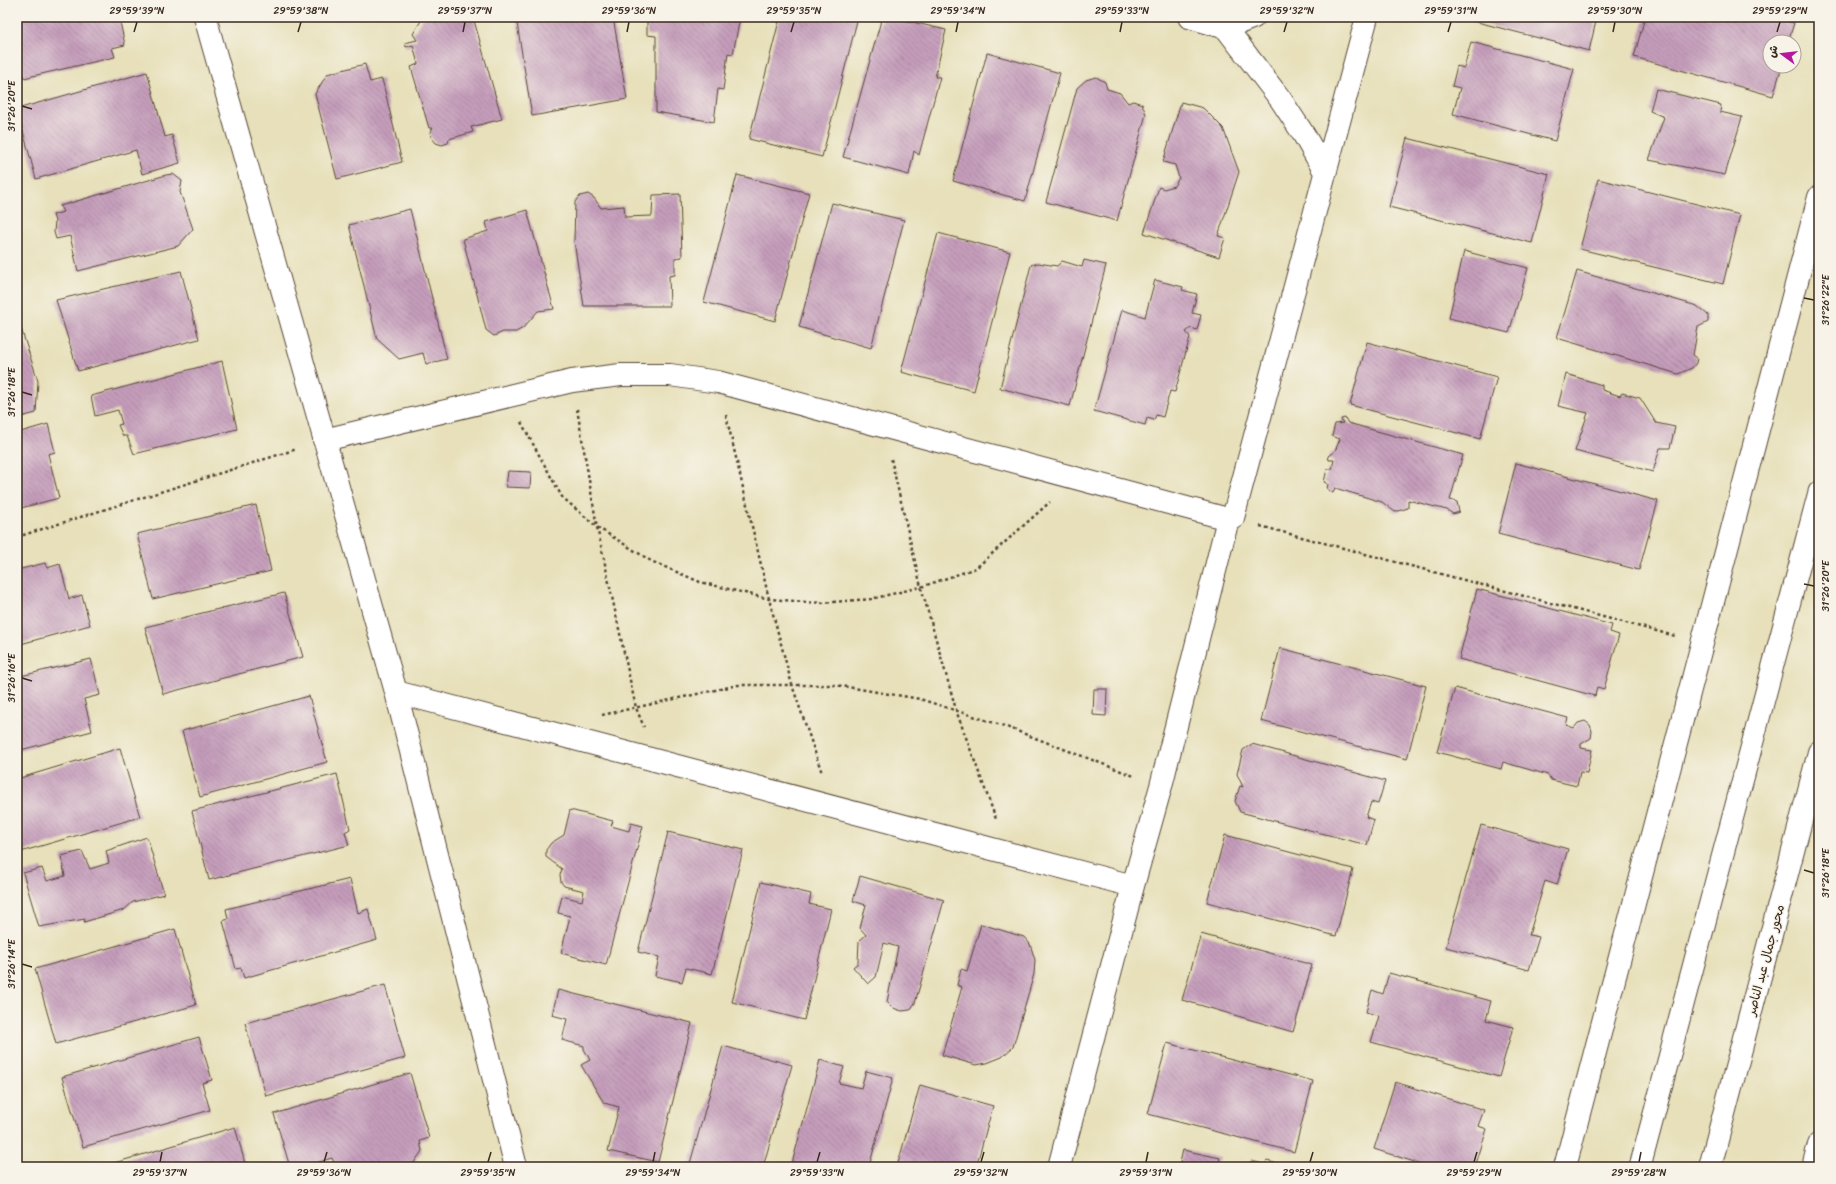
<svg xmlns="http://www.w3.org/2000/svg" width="1836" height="1184" font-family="Sriracha,'Playpen Sans Arabic',sans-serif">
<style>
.building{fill:url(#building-back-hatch)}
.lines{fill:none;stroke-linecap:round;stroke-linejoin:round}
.lane-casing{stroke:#554535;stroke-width:23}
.street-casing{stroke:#554535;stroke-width:24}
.secondary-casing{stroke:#554535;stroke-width:24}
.path{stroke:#554535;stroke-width:2.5;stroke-dasharray:3 3;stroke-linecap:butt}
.lane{stroke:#fff;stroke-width:21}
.street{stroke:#fff;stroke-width:22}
.secondary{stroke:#fff;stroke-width:22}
.ticks{fill:none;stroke:#3b2a1e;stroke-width:1.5}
.labels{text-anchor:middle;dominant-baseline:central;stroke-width:3;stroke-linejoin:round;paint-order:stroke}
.street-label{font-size:13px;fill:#3b2a1e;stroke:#f7f3e8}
.neatline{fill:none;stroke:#3b2a1e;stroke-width:1.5}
.ticks-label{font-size:10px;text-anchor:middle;fill:#3b2a1e}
</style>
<defs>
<pattern id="building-back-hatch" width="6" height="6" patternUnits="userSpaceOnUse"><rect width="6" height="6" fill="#c59dbb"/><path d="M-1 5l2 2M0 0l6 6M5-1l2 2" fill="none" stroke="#a18097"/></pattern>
</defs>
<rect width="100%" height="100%" fill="#f7f3e8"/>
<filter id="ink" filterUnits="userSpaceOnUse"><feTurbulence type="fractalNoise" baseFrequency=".025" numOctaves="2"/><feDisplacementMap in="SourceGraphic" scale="8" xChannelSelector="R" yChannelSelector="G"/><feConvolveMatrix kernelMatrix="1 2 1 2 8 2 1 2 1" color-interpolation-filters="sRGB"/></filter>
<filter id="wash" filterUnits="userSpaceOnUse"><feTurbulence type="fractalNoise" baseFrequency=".012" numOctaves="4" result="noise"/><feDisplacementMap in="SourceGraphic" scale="16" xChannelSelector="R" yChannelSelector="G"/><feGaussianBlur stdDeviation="0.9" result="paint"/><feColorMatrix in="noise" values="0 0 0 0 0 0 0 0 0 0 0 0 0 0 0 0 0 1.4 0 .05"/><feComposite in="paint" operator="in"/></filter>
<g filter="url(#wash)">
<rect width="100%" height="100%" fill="#e7e0ba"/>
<g id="blocks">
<path class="building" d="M17,17H119L125,45L112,48L115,57L24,78L17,45Z
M426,17H473L502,119L471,127L473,132L449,139L448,143L442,145L436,143L431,137L430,132L433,128H429L411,67L418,64L413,45L406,47L405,43L417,40L413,34L422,19Z
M516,17H613L627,99L532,116Z
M647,17H740L733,54L728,53L723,90L718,89L714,122L656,112V36L647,35Z
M780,17H858L822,157L749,139Z
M882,17H891L946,30L935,77H940L919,155L914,151L909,175L843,157Z
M1458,17H1597L1589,51Z
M1645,17H1771L1794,23L1788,42H1770V66H1782L1773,96L1634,57Z
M1471,42L1574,69L1555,141L1453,114L1460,88L1452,86L1457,66L1464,68Z
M987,53L1060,73L1025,201L953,181Z
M365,64L370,82L382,79L402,162L337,179L315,94L327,74Z
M147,72L165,137L172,135L180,163L142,174L136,150L36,179L17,109Z
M1096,77L1105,82L1107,89L1120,93L1128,103L1133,101L1142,104L1146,114L1117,221L1046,202L1077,88L1086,80Z
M1656,89L1721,105L1720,112L1742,117L1725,175L1649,160L1664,117L1650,111Z
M1181,102L1203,108L1223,128L1239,172L1218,236L1225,238L1219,257L1144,233L1159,187L1164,189L1174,186L1179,178L1175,165L1163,162Z
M1407,138L1549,174L1532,243L1389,207Z
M173,174L182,181L180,192L193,229L178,246L78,271L70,236L56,239L54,232L55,221L53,215L63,212L60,206L166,175Z
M737,175L809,193L775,321L704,302Z
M1598,179L1740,215L1723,284L1580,249Z
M588,194L594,198L601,208L624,206L625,217L652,216L653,195L680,194L682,257L675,258V275L669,276L670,306H584L574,241L575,202L580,196Z
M832,203L904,220L871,348L799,327Z
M410,209L447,359L426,364L423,353L399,359L377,339L349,225Z
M527,210L554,309L538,311L523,328L516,332H503L494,336L486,330L463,239L488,231L486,222Z
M938,233L1010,252L974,391L901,372Z
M1464,251L1528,268L1509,333L1449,318Z
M1084,260L1106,265L1070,406L1000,388L1031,265L1038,263L1057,266L1062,261L1082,267Z
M181,271L199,339L78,371L56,300Z
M1577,271L1697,306L1708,315V322L1698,327L1693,355L1697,358L1696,363L1692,368L1678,374L1557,338Z
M1155,280L1183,287L1182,290L1197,294L1192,313L1201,315L1197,330L1191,328L1186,332L1190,337L1175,392L1170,391L1163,417L1156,415L1154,420L1147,418L1145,425L1094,411L1122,310L1145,317Z
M17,316L38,381L36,413L17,418Z
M1367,342L1497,377L1480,439L1350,405Z
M222,361L237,429L134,454L127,436H123L118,425L122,424L118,410L95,416L91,396Z
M1566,374L1602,385V390L1620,396L1622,393L1640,398L1656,423L1675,427L1670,448H1660L1653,472L1575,451L1588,413L1558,406Z
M1345,418L1348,423L1463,455L1450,500L1457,502L1459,512L1453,514L1447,510L1408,500V508L1395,512L1382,502L1335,488L1333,493L1327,489L1328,484L1324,482L1327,469H1332L1334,460H1329L1328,456L1335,451L1340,439L1332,436L1335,424L1343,423L1341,419Z
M48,424L55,452L48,454L59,498L17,509V433Z
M1516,463L1658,501L1639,570L1498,534Z
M508,471L531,472L530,488L506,487Z
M256,505L271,571L153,599L137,534Z
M45,563L47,568L60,564L69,599L82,595L90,625L17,645V570Z
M1477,589L1612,625L1610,632L1619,635L1604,689L1597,687L1595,696L1459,659Z
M284,593L303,657L163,694L145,627Z
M1280,648L1426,686L1407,759L1261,721Z
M91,659L100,695L84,699L92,731L17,751V677Z
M1455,688L1568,718L1566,725L1574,728L1578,723L1585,721L1590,725L1592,731L1591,738L1581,744V748L1592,750L1587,773L1580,772L1577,786L1551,780L1548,775L1503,762L1501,769L1437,752Z
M1094,689H1107L1106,716L1093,715Z
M309,696L327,762L200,797L182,731Z
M1252,744L1385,781L1378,804L1371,802L1366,817L1374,820L1367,845L1240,812L1235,801L1240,786L1243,787L1237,774L1243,750Z
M120,748L140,817L17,853V779Z
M337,774L350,829L345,832L349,845L209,880L192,811Z
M570,810L613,821L611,826L629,831L631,823L643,826L606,965L561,953L570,916L558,913L562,896L582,901L584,891L564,886L561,882L560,875L562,869L546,857V850L551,843L564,835Z
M1481,825L1568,849L1557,885L1545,881L1529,935L1539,937L1529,970L1446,947Z
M668,832L743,850L712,974L686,968L682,982L655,976L659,957L638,952Z
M1225,835L1353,869L1336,936L1207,902Z
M147,837L164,894L133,902L124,910L84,922L85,919L39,927L23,873L42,868L47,881L65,876L61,856L82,851L90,869L109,863L106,851Z
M860,876L944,900L915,1003L910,1010L902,1011L893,1008L887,1002L898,947L884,943L876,977L868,984L853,967L858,963L859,941L866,935L860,928L866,905L853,901Z
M350,879L358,913L368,909L377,940L244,978L241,968L236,969L223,921L228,919L226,909Z
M761,882L811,894L809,904L831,909L804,1020L732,1002Z
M981,924L1024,937L1030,944L1035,960L1034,974L1013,1047L1002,1057L987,1063L976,1065L942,1055L962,987L957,985L961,969L967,971Z
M175,929L196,1005L56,1044L35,969Z
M1201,934L1312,965L1293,1032L1182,1000Z
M1389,973L1491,1001L1486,1020L1513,1027L1499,1077L1371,1042L1379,1016L1366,1012L1372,990L1383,994Z
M385,985L405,1058L266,1096L245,1023Z
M558,990L692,1023L658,1162L608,1151L619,1107L604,1103L581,1065L590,1060L584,1049V1046L562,1040L567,1019L552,1015Z
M199,1037L212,1080L202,1083L210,1110L83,1147L62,1077Z
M1167,1043L1313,1081L1294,1152L1148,1114Z
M723,1046L792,1065L763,1167H689Z
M820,1060L844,1067L839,1083L861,1088L866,1071L893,1078L869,1167H791Z
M410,1073L429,1138L420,1141L422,1151L411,1167H336L332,1158L303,1167H290L274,1114Z
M1395,1082L1484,1110L1478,1126L1487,1129L1476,1164L1469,1162L1467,1167H1430L1374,1149Z
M920,1085L993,1106L976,1167H897Z
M235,1127L246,1167H101Z
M1183,1150L1220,1158L1218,1165L1224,1167H1179Z
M1251,1161L1264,1164L1267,1161L1289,1167H1250Z"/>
</g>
</g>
<g filter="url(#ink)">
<use href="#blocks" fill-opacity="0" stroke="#554535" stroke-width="1"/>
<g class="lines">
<defs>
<path id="lane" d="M1640,1167L1819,492"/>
<path id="street" d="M205,17L396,692L516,1167
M1189,17L1226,28L1281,100L1304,135L1325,172
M1226,28L1254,17
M324,440L572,381L621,375H670L718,382L1228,519
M396,692L1133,886
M1059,1167L1133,886L1161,786L1228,519L1233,518L1367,17
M1565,1167L1819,197"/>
<path id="secondary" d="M1710,1167L1819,752
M1813,1167L1819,1144"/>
</defs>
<use href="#lane" class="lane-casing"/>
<use href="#street" class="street-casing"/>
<use href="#secondary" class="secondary-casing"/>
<path class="path" d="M577,409L597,527L636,708L644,727
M726,415L769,599L792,685L822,773
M521,422L562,497L597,527L651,561L700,582L769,599L820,603L871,599L921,587L976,568L1050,502
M891,459L921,587L957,713L996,819
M1260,526L1675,636
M17,537L297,449
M602,715L738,685H835L920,699L1004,726L1134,776"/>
<use href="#lane" class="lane"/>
<use href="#street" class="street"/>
<use href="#secondary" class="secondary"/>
</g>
</g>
<path class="ticks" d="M134,32L137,22M298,32L301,22M463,32L465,22M627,32L629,22M791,32L794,22M956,32L958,22M1120,32L1122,22M1284,32L1287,22M1448,32L1451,22M1613,32L1615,22M1777,32L1780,22M22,106L32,109M1804,298L1814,300M22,392L32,395M1804,584L1814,586M22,678L32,681M1804,870L1814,873M22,964L32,967M160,1162L162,1152M324,1162L327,1152M488,1162L491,1152M653,1162L655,1152M817,1162L820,1152M981,1162L984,1152M1146,1162L1148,1152M1310,1162L1313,1152M1474,1162L1477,1152M1639,1162L1641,1152"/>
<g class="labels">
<g class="street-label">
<text transform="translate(1765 960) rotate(-75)">محور جمال عبد الناصر</text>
</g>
</g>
<rect width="1836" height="1184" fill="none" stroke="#f7f3e8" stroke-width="44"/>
<g transform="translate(1782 54) rotate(285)"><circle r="19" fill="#f7f3e8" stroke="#aca397"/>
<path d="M0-3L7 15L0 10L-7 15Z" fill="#b5179e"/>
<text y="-6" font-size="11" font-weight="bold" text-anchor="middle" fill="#3b2a1e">ش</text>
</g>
<rect x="22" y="22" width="1792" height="1140" class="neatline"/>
<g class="ticks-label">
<text x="137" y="14">29°59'39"N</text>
<text x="301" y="14">29°59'38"N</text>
<text x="465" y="14">29°59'37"N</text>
<text x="629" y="14">29°59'36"N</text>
<text x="794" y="14">29°59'35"N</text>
<text x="958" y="14">29°59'34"N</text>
<text x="1122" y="14">29°59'33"N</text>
<text x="1287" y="14">29°59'32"N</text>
<text x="1451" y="14">29°59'31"N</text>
<text x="1615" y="14">29°59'30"N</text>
<text x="1780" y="14">29°59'29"N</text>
<text transform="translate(11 106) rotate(-90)" y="4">31°26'20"E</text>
<text transform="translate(1825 300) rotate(-90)" y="4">31°26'22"E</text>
<text transform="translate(11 392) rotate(-90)" y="4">31°26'18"E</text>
<text transform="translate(1825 586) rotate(-90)" y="4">31°26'20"E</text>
<text transform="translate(11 678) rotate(-90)" y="4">31°26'16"E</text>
<text transform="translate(1825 873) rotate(-90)" y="4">31°26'18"E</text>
<text transform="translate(11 964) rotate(-90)" y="4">31°26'14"E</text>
<text x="160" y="1176">29°59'37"N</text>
<text x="324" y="1176">29°59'36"N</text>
<text x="488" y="1176">29°59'35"N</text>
<text x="653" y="1176">29°59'34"N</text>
<text x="817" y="1176">29°59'33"N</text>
<text x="981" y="1176">29°59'32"N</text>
<text x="1146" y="1176">29°59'31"N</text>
<text x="1310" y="1176">29°59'30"N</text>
<text x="1474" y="1176">29°59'29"N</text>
<text x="1639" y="1176">29°59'28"N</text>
</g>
</svg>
